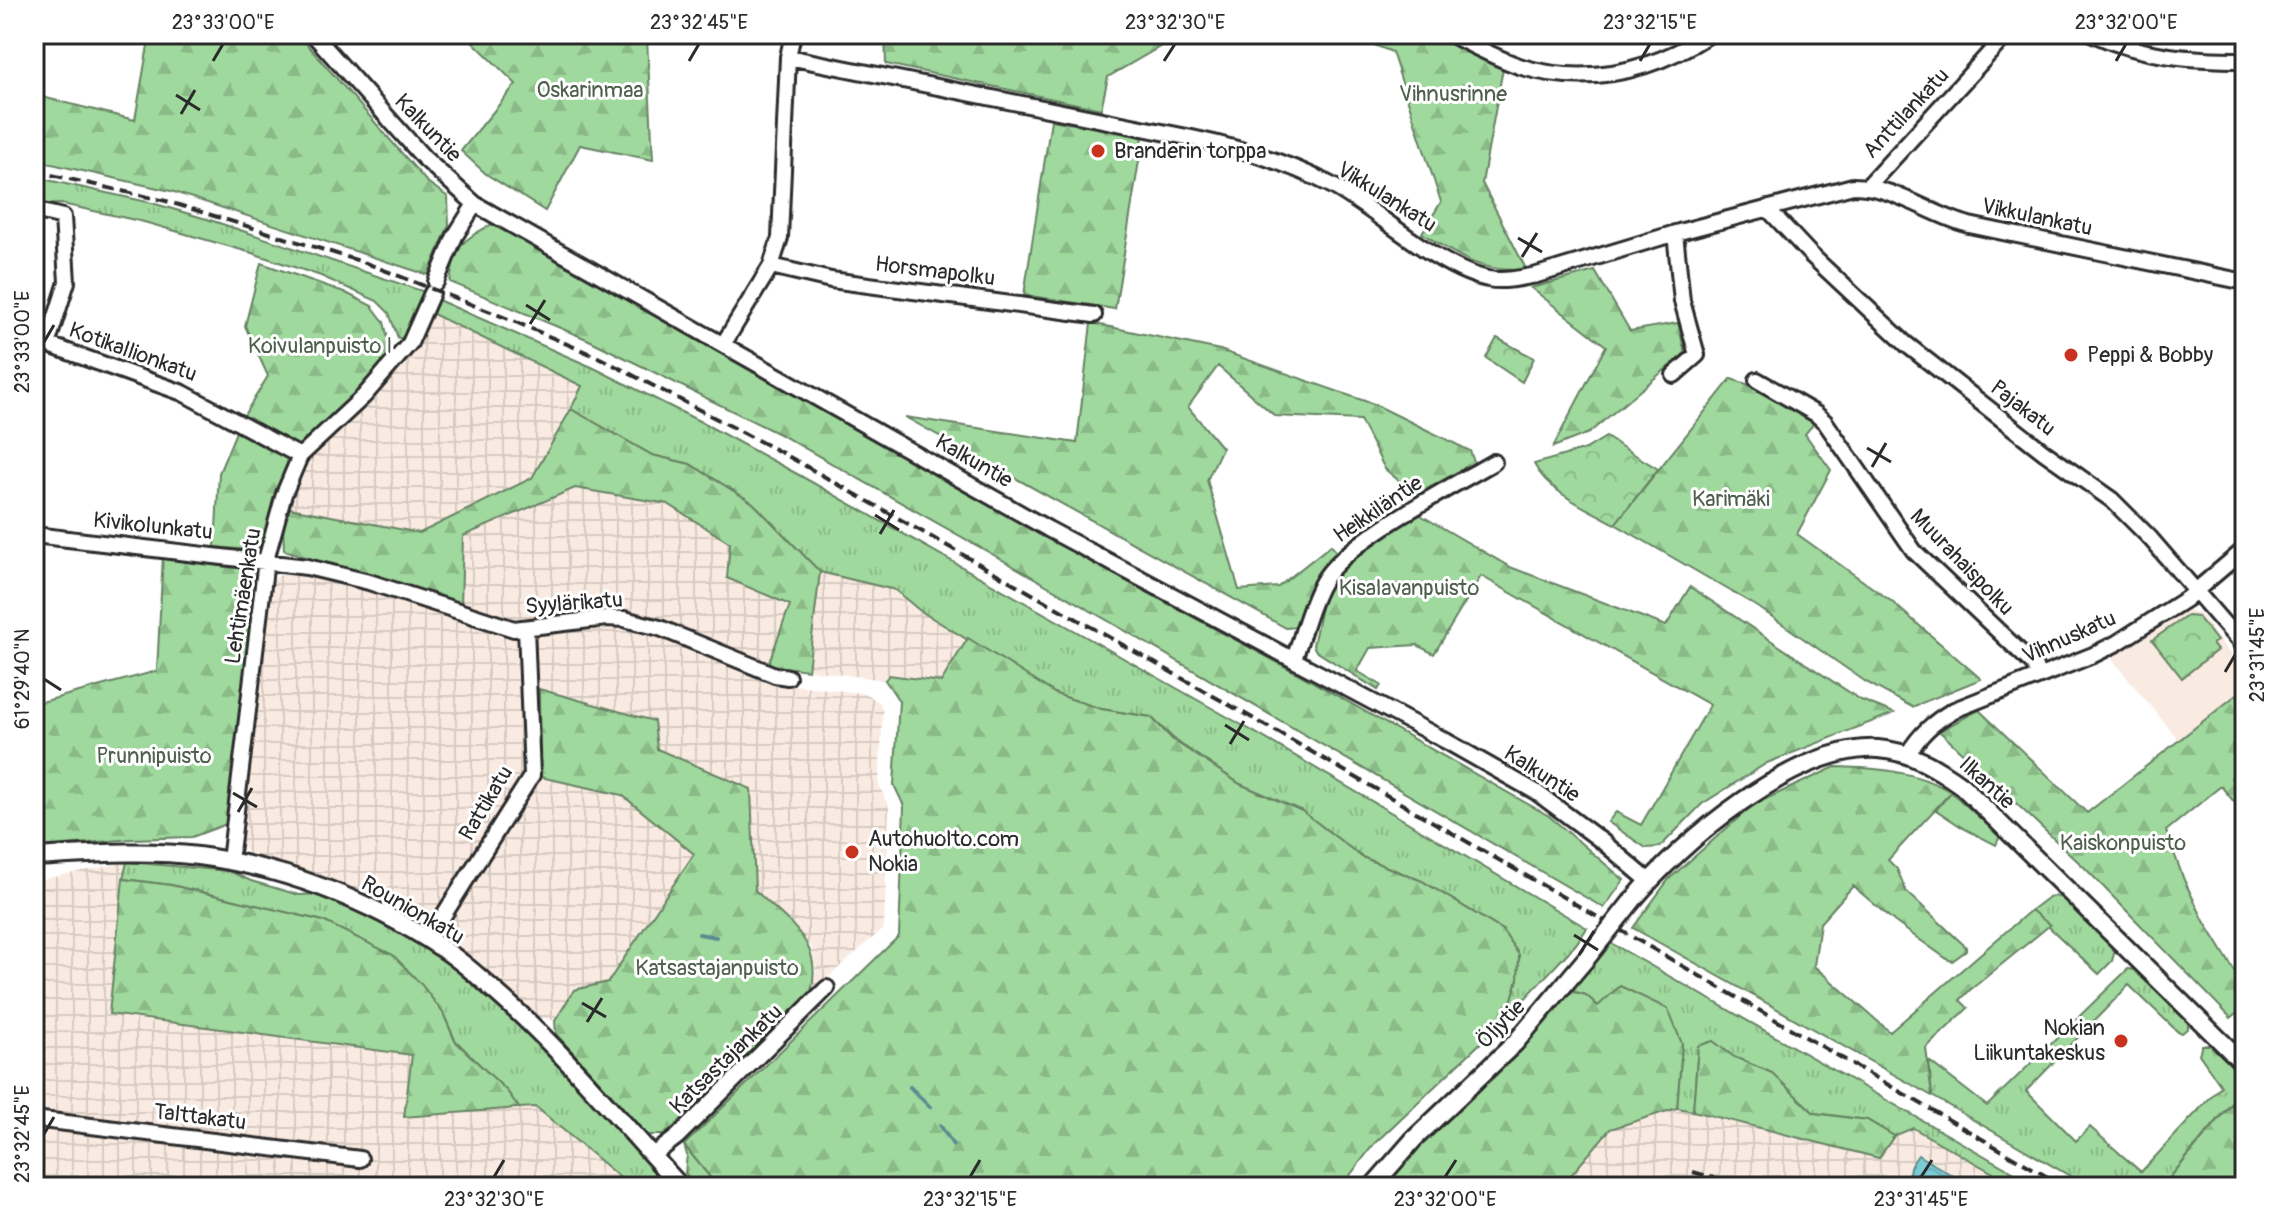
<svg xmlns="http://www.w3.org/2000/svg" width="2279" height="1221" font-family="Pangolin,sans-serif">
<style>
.built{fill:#faebe2}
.industrial{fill:url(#industrial-grid)}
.grass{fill:url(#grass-tufts);stroke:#668264;stroke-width:2}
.forest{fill:url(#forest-firs);stroke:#668264;stroke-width:2}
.park{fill:url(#park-crowns);stroke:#668264;stroke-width:2}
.water{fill:url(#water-waves);stroke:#5b8c90;stroke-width:2}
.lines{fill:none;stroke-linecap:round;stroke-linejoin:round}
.stream{stroke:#5b8c90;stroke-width:4}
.minor-casing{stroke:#2b2b2b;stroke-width:20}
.major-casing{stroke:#2b2b2b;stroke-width:22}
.minor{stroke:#fff;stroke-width:14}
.major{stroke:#fff;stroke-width:16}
.rail{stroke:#2b2b2b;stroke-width:4;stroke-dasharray:12 6;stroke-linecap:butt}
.major-bridge-casing{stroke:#2b2b2b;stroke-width:22;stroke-linecap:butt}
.major-bridge{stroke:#fff;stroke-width:16}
.ticks{fill:none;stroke:#2b2b2b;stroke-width:3}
.poi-dot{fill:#c8321e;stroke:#fff;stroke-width:3}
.labels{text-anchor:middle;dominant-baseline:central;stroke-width:6;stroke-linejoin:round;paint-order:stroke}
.park-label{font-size:22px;fill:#4e5f4d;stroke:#fff}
.street-label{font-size:22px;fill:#2b2b2b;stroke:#fff}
.poi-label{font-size:22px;fill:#2b2b2b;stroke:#fff;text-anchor:start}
.neatline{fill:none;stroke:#2b2b2b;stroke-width:3}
.ticks-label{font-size:20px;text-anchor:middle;fill:#2b2b2b}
</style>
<defs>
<pattern id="industrial-grid" width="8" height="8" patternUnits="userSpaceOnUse" patternTransform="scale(2)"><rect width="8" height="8" fill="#faebe2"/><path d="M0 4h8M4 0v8" fill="none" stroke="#d6cac2"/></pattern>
<pattern id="grass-tufts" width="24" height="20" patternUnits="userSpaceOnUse" patternTransform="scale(2)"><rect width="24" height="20" fill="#a0d99d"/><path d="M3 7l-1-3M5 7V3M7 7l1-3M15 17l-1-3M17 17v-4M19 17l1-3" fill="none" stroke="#8aba87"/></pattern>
<pattern id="forest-firs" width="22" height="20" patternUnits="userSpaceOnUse" patternTransform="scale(2)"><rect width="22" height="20" fill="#a0d99d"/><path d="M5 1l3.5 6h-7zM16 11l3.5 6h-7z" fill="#8aba87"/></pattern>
<pattern id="park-crowns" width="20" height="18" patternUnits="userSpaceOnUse" patternTransform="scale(2)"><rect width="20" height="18" fill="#a0d99d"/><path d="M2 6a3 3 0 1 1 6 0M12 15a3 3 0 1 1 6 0" fill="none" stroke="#8aba87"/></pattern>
<pattern id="water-waves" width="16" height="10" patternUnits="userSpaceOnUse" patternTransform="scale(2)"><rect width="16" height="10" fill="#7bccd4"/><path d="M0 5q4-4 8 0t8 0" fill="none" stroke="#6aafb6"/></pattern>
</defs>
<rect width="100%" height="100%" fill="#fff"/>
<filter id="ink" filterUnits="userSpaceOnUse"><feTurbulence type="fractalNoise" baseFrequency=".0125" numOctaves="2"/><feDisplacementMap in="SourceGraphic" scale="16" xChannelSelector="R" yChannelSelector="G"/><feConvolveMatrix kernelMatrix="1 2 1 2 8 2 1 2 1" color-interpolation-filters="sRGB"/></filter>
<g filter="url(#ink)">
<path class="built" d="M2187,609L2199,614L2245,673V688L2179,740L2109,656Z"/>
<path class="industrial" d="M433,314L582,386L532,478L420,533L289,508L309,461L378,395L418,345Z
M575,488L669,504L731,543L727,578L790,605L768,665L660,622L516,623L461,606L462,536Z
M286,571L369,590L510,634L517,638L519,644L521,766L540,777L622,795L695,854L608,982L574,990L555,1021L535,1016L482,968L413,920L335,882L253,857L244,849L240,839L273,580Z
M820,572L895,590L919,610L968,638L941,682L889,675L885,680L808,670Z
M607,625L636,628L659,635L772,682L867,694L880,703L883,711L879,785L889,808L884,928L811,992L816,972L811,946L755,890L751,789L657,749L653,721L539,688L535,638L537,635Z
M127,862L110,1014L413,1055L404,1117L536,1107L631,1187H34V881Z
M1677,1108L1879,1158L1894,1136L1912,1128L2018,1187H1561L1610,1129Z"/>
<path class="grass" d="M34,177L152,203L210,220L425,292L412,325L402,338H398L389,313L377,301L321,276L252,253L144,222L62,204L34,205Z
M438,300L594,368L701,422L799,475L1256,733L1587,928L1576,944L1506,1019L1518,979L1519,955L1502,930L1422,881L1362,857L1302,811L1240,784L1176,741L1151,717L1101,709L1056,694L919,610L895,590L820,572L753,503L690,464L652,455L571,409L582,386L433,314Z
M1951,792L2000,836L1996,845L1963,828L1936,810Z
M127,862L229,871L251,881L299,895L318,894L395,928L444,959L516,1021L577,1082L671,1187H631L536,1107L519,1108L506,1091L455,1040L443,1013L352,936L323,921L171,885L123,879Z
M2056,896L2066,900L2115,950L2112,961L2099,974L2031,910L2047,898Z
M1611,943L2039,1187H2018L1913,1128L1894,1136L1867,1120L1814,1113L1772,1073L1734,1057L1713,1041L1698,1046L1693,1111L1677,1108L1682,1044L1598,1006L1586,995L1571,991Z
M2128,969L2135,970L2188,1021V1028L2182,1033L2178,1032L2129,985L2026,1091L2076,1141L2090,1127L2141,1172L2221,1086L2199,1054L2202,1045H2212L2245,1078V1099H2235L2162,1187H2089L1932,1096L1929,1061L1987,1106Z
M684,1145L718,1187H697L685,1173L687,1155Z"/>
<path class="forest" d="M150,34H298L426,181L448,197L449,225L428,275L171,191L34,160V95L135,120Z
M465,34H640L647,38L653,160L580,145L545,211L486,174L461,151L516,84Z
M885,34H1182L1108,77L1101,109L886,64Z
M1347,34H1430L1503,68L1482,183L1526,269C1482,274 1458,256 1422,233L1441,202L1392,52Z
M1051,120L1143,136L1115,309L1024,295Z
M492,224L1048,539L1297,673L1549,816L1624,880L1604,908L1022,571L783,436L589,340L450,282C456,244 460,242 492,224Z
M261,263L344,292L372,306L384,322L388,339L386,361L373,377L298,446L290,444L243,417L268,376L245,326Z
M1595,271L1630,331L1678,323L1685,353L1589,433L1553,447L1606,346L1531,288Z
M1091,323L1220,350L1376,405L1470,451L1474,462L1416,495L1385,469L1360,420L1275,416L1218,366L1188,407L1222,448L1207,480L1239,590L1278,587L1331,545L1337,553L1311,584L1297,627L1286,628L905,417L1077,443Z
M1731,379L1762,389L1815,422L1805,434L1831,470L1797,534L1891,601L1981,679L1912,707L1866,682L1758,607L1615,524Z
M571,409L652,455L690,464L753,503L820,572L808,670L768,665L790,605L727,578L730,543L668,504L575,488L463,536L461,606L284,550L283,526L289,508L420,533L532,478Z
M238,427L285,454L289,468L276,496L264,540L259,547L250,550L215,547L219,473Z
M1417,513L1510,567L1666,626L1690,587L1861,700L1894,713L1767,763L1702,804L1660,847L1646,848L1608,822L1616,812L1641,825L1710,705L1481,576L1434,654L1417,645L1370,648L1357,671L1381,685L1378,690L1316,651L1313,645L1325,589L1343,567Z
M163,555L253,565L258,571L229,823L192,837L131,839L34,848V704L157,671Z
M968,638L1056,694L1101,709L1151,717L1173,740L1240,784L1302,811L1362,857L1422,881L1502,930L1519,955L1518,979L1506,1019L1374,1144L1341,1187H718L684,1145L899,936L904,806L894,785L899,701L885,680L889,675L941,682Z
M2245,688V765L2231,778L2245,795V815L2221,786L2166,831L2184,880L2204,921L2245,988V1007L2231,1018L2086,869L1939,731L1979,710L2087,813Z
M539,689L654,721L657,749L751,789L755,890C788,923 824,941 811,992L666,1135H647L556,1034L555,1021L574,990L608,982L694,854L622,795L540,777Z
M1835,767C1877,768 1914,770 1951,792L1888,860L1897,869L1906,891L1966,947V951L1952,961L1947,959L1895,922L1853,886L1820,923L1814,966L1890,1032L2031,910L2050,925L1970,990L1960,1000L1968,1008L1926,1048L1932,1096L1633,928L1669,879L1753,805Z
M123,879L171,885L323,921L393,955L421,984L443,1013L455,1041L507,1091L519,1108L404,1117L412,1055L109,1014Z
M1620,986L1668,1009L1682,1044L1677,1108L1610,1129L1561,1187H1386C1398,1171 1410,1153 1424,1138C1474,1088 1525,1046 1571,991L1586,995L1598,1006Z
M1713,1041L1734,1057L1772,1073L1814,1113L1867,1120L1894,1136L1879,1158L1693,1111L1698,1046Z
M2236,1099H2245V1178L2236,1187H2162Z"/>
<path class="park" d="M1497,338L1534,358L1522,382L1486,358Z
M1606,437L1658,469L1615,524C1587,508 1549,493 1534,464L1586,449Z
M2187,616L2198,617L2217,641L2212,644L2217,650L2182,678L2152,640Z"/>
<path class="water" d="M1918,1155L1972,1187H1924L1908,1178L1910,1167Z"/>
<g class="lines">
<path class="stream" d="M699,934L716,937
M910,1087L930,1107
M940,1125L953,1145"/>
<defs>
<path id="minor" d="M313,34L424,158L475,204L1048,529L1446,741L1536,792L1603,842L1649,881
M1449,34C1473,45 1497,59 1522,67C1590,87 1652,71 1710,34
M2093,34C2143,57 2191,60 2245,60
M788,57L1192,138C1240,148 1287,162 1331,185C1378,210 1436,268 1488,279C1504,282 1521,278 1537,275L1679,232L1853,186C1894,186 1931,215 1969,225L2245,282
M1868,186L2007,34
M1767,208L1811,255L1906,344L2044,452L2112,500L2150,538L2245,648
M34,210L63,217L67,282L48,342L52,346L183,393L300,456
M771,266L831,280L1094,315
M436,282L455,236L475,204
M724,343L771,266L780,238L788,57L793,34
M1674,375L1697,355L1682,301L1675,233
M1757,380L1816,414L1825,422L1914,551L2034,665L2038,675
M34,535L307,567L369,582L514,629L607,618L624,619L660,628L775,675L788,677
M1294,659C1303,634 1309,606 1322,583C1342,543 1453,486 1494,462
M1907,755C1920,734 1933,722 1954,710L2093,655L2117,643L2186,599L2245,549
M230,861L266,560L284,494L300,456L364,396L410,343L432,293
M428,940L532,775L526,628
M34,1119L360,1159
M652,1156L677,1137L827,988"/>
<path id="major" d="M34,857C88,854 144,849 198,856C283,867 369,900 440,947C461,960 479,977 497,993C564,1052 620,1121 681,1187
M1632,901C1682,841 1795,745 1878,749C1910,751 1937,768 1962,786L2245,1065
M1372,1187L1414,1139L1515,1043L1590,954"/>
</defs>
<use href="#minor" class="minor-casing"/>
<use href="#major" class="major-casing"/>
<use href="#minor" class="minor"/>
<use href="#major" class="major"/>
<path class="rail" d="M34,171L166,201L366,263L506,318L600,358L786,455L1279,733L2065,1187
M1693,1172L1747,1187"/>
<defs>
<path id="major-bridge" d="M1590,954L1632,901"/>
</defs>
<use href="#major-bridge" class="major-bridge-casing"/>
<use href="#major-bridge" class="major-bridge"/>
</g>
</g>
<path class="ticks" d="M213,61L223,44M689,61L699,44M1164,61L1175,44M1640,61L1650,44M2116,61L2126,44M176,95L200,110M181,114L195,90M1518,238L1542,252M1522,257L1537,233M526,305L550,320M530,324L545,300M44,342L54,325M1867,448L1891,462M1872,467L1886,443M875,515L899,530M880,534L894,510M2225,672L2235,655M44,679L61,690M1225,725L1249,740M1230,744L1244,721M233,793L257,807M238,812L252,788M1574,935L1598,950M1579,955L1594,931M582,1003L606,1017M587,1022L602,998M44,1134L54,1117M494,1177L504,1160M970,1177L980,1160M1445,1177L1456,1160M1921,1177L1932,1160"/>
<g class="poi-dot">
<circle cx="1098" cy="151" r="8"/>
<circle cx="2071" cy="355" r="8"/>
<circle cx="852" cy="852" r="8"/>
<circle cx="2121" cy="1041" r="8"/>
</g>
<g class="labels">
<g class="park-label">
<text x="590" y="90">Oskarinmaa</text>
<text x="1453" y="94">Vihnusrinne</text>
<text x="320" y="346">Koivulanpuisto I</text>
<text x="1731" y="499">Karimäki</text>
<text x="1409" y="588">Kisalavanpuisto</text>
<text x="154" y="756">Prunnipuisto</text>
<text x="2123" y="843">Kaiskonpuisto</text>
<text x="717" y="968">Katsastajanpuisto</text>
</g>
<g class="street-label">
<text transform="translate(1906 113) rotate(-47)">Anttilankatu</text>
<text transform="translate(428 128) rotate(46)">Kalkuntie</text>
<text transform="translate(1387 197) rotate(32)">Vikkulankatu</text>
<text transform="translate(2037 217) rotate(12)">Vikkulankatu</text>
<text transform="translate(935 271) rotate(7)">Horsmapolku</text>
<text transform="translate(133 352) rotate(20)">Kotikallionkatu</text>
<text transform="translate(2023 408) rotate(38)">Pajakatu</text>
<text transform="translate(974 461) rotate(30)">Kalkuntie</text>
<text transform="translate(1378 509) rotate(-34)">Heikkiläntie</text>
<text transform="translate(153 526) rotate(6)">Kivikolunkatu</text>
<text transform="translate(1962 562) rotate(46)">Muurahaispolku</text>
<text transform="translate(243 596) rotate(-81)">Lehtimäenkatu</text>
<text transform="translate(574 603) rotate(-4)">Syylärikatu</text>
<text transform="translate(2069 637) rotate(-24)">Vihnuskatu</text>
<text transform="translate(1542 774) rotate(33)">Kalkuntie</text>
<text transform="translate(1987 783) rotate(42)">Ilkantie</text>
<text transform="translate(486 803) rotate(-59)">Rattikatu</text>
<text transform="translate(413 910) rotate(30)">Rounionkatu</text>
<text transform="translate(1501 1024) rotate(-46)">Öljytie</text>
<text transform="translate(726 1059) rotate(-44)">Katsastajankatu</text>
<text transform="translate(200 1117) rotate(7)">Talttakatu</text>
</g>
<g class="poi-label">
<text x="1114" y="151">Branderin torppa</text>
<text x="2087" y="355">Peppi &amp; Bobby</text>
<text x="868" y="839">Autohuolto.com<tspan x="868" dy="25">Nokia</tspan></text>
<text x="2105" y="1028" text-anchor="end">Nokian<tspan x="2105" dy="25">Liikuntakeskus</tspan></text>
</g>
</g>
<rect width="2279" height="1221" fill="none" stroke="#fff" stroke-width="88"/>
<rect x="44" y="44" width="2191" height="1133" class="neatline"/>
<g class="ticks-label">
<text x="223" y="29">23°33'00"E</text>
<text x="699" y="29">23°32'45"E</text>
<text x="1175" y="29">23°32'30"E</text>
<text x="1650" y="29">23°32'15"E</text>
<text x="2126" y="29">23°32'00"E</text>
<text transform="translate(22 342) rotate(-90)" y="7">23°33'00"E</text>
<text transform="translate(2257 655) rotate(-90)" y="7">23°31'45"E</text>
<text transform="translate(22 679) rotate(-90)" y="7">61°29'40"N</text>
<text transform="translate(22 1134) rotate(-90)" y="7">23°32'45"E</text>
<text x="494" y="1206">23°32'30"E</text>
<text x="970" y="1206">23°32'15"E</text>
<text x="1445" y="1206">23°32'00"E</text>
<text x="1921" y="1206">23°31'45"E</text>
</g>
</svg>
